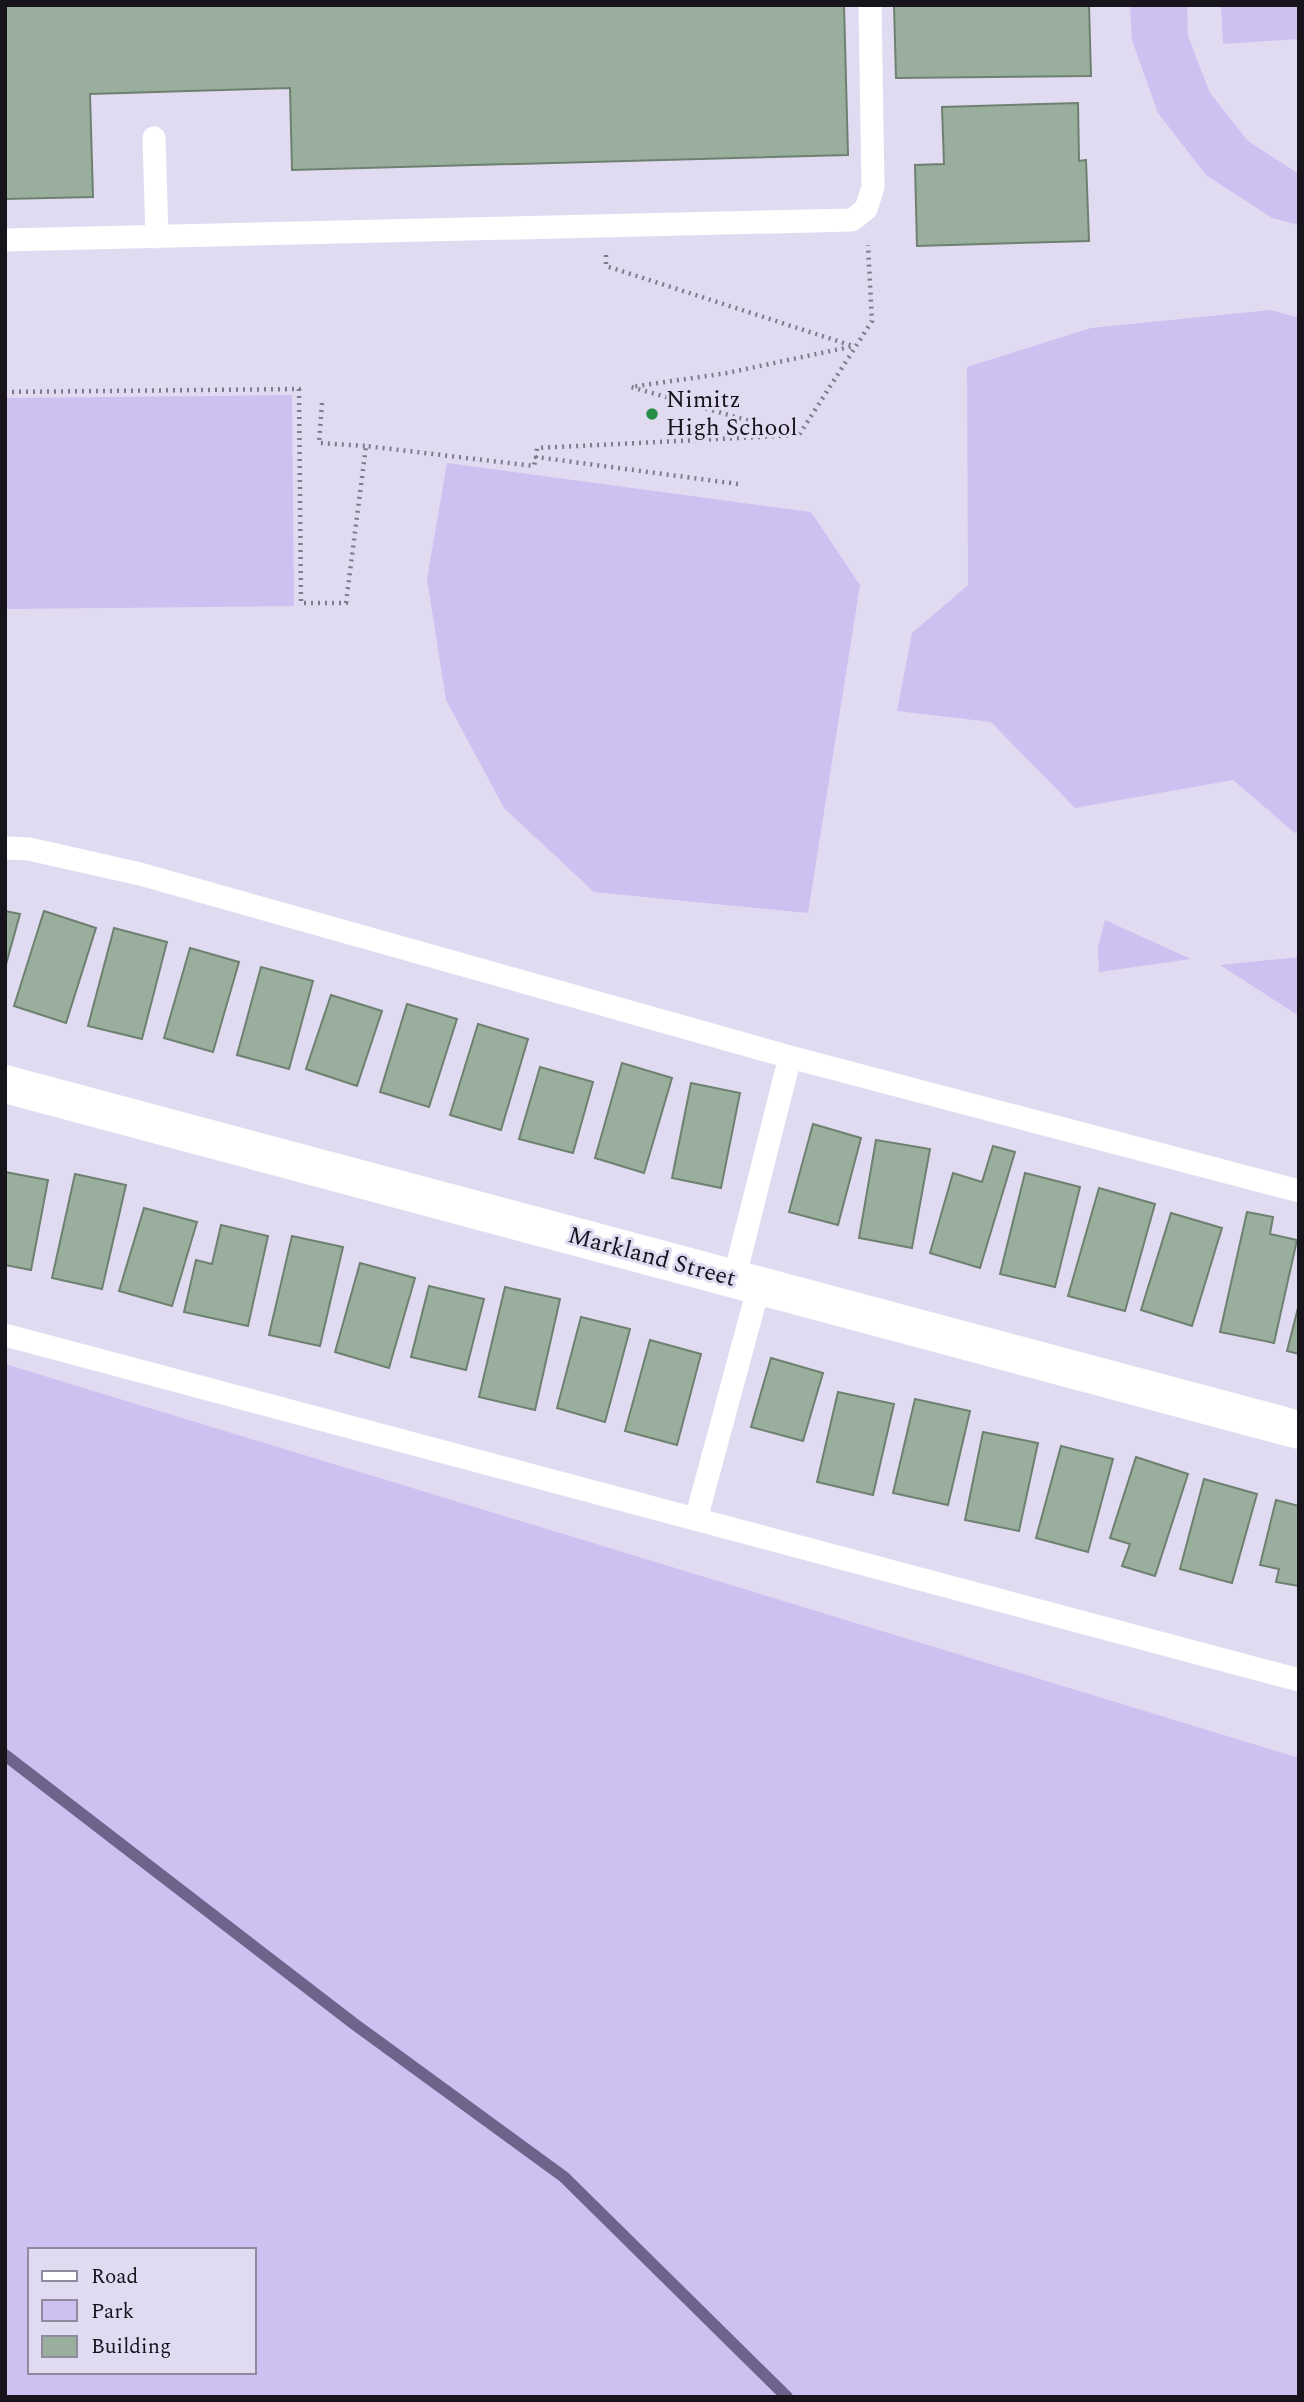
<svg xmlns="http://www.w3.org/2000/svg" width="1304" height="2402" font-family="Spectral,serif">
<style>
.green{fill:#cec0f1;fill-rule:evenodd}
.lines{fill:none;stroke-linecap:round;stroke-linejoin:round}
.stream{stroke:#6f628b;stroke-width:12}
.building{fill:#9aae9d;stroke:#6e8070;stroke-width:2}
.path{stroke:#7f7b8a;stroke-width:4.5;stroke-dasharray:2 5;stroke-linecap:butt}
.service{stroke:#fff;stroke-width:23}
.minor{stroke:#fff;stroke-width:38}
.poi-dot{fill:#268e45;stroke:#e1dbf2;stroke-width:2.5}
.labels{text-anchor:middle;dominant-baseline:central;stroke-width:6;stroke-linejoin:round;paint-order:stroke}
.poi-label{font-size:24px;fill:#17141c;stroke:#e1dbf2;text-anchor:start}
.street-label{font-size:24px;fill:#17141c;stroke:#e1dbf2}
</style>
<rect width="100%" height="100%" fill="#e1dbf2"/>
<path class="green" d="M1130,5H1187L1188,36L1210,93L1248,141L1299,174V225L1272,218L1206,175L1158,113L1132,40Z
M1221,5H1299V39L1223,44Z
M1271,310L1299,318V833H1295L1233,780L1075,808L991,722L897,711L912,633L968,585L967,367L1091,328Z
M292,395L294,606L5,609V398Z
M447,463L811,512L860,585L808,913L594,892L504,808L446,700L427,579Z
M1105,920L1191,959L1099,972L1098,948Z
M1299,957V1016L1220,965Z
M5,1364L1299,1758V2397H5ZM30,2250H254V2372H30Z"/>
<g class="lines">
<path class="stream" d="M5,1755L353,2023L564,2177L787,2397"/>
</g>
<path class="building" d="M5,5H844L848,155L292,170L290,88L90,94L93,197L5,199Z
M894,5H1089L1091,76L896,78Z
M1078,103L1079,161L1086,160L1089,241L917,246L915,165L944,164L942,107Z
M5,911L20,914L5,968Z
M44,911L96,928L66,1023L14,1006Z
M114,928L167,942L142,1039L88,1026Z
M190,948L239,962L213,1052L164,1038Z
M261,967L313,981L289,1069L237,1055Z
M331,995L382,1011L357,1086L306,1069Z
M407,1004L457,1019L429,1107L380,1092Z
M478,1024L528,1039L501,1130L450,1115Z
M622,1063L672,1078L644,1173L595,1158Z
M540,1067L593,1082L573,1153L519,1139Z
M691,1083L740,1093L721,1188L672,1178Z
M813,1124L861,1138L838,1225L789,1212Z
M876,1140L930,1149L912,1248L859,1238Z
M993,1146L1015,1152L980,1268L930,1253L953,1173L982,1182Z
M5,1172L48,1180L31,1270L5,1265Z
M1025,1173L1080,1187L1055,1287L1000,1274Z
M75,1174L126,1185L102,1289L52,1278Z
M1099,1188L1155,1204L1125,1311L1068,1296Z
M144,1208L197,1222L172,1306L119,1291Z
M1247,1212L1273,1217L1270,1234L1297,1240L1274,1343L1220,1332Z
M1171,1213L1222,1228L1192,1326L1141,1310Z
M221,1225L268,1236L248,1326L184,1312L196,1260L212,1264Z
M292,1236L343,1247L320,1346L269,1335Z
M360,1263L415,1278L389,1368L335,1352Z
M429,1286L484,1299L466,1370L411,1357Z
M505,1287L560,1299L535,1410L479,1397Z
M1299,1304V1354L1287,1351Z
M581,1317L630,1329L605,1422L557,1408Z
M650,1340L701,1354L677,1445L625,1431Z
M771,1358L823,1373L803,1441L751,1427Z
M838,1392L894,1404L873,1495L817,1482Z
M915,1399L970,1411L948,1505L893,1493Z
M983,1432L1038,1443L1019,1531L965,1520Z
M1061,1446L1113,1459L1088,1552L1036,1538Z
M1136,1457L1188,1474L1155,1576L1122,1566L1130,1544L1110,1538Z
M1204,1479L1257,1494L1232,1583L1180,1569Z
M1276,1500L1299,1506V1586L1276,1582L1279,1569L1260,1565Z"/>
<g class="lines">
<path class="path" d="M606,255V266L853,346
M5,392L299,389L301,603H346L366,446L534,466L536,457
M322,403L319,443L366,446
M795,434L631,387L727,373L854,346
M738,484L536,457L537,448L799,435L872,321L868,245"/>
<path class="service" d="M154,138L157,237
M5,240L852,220L866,209L873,187L870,5
M5,848L29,849L140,874L790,1057L1299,1191
M734,1279L790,1057
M5,1335L1299,1680
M696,1519L759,1286"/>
<path class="minor" d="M5,1084L1299,1430"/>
</g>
<circle class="poi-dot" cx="652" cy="414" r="7"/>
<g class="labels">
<g class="poi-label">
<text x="666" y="400">Nimitz<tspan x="666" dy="28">High School</tspan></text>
</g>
<g class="street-label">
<text transform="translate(652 1257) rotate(15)">Markland Street</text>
</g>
</g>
<rect width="1304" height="2402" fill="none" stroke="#17141c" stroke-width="14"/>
<rect x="28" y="2248" width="228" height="126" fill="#e1dbf2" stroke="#908b9c" stroke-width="2"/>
<rect x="42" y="2271" width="35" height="10" fill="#ffffff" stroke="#908b9c" stroke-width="2"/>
<text x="91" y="2283" font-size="21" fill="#17141c">Road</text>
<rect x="42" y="2300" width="35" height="21" fill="#cec0f1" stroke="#908b9c" stroke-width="2"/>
<text x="91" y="2318" font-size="21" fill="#17141c">Park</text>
<rect x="42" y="2336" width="35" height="21" fill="#9aae9d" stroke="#908b9c" stroke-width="2"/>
<text x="91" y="2353" font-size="21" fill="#17141c">Building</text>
</svg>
